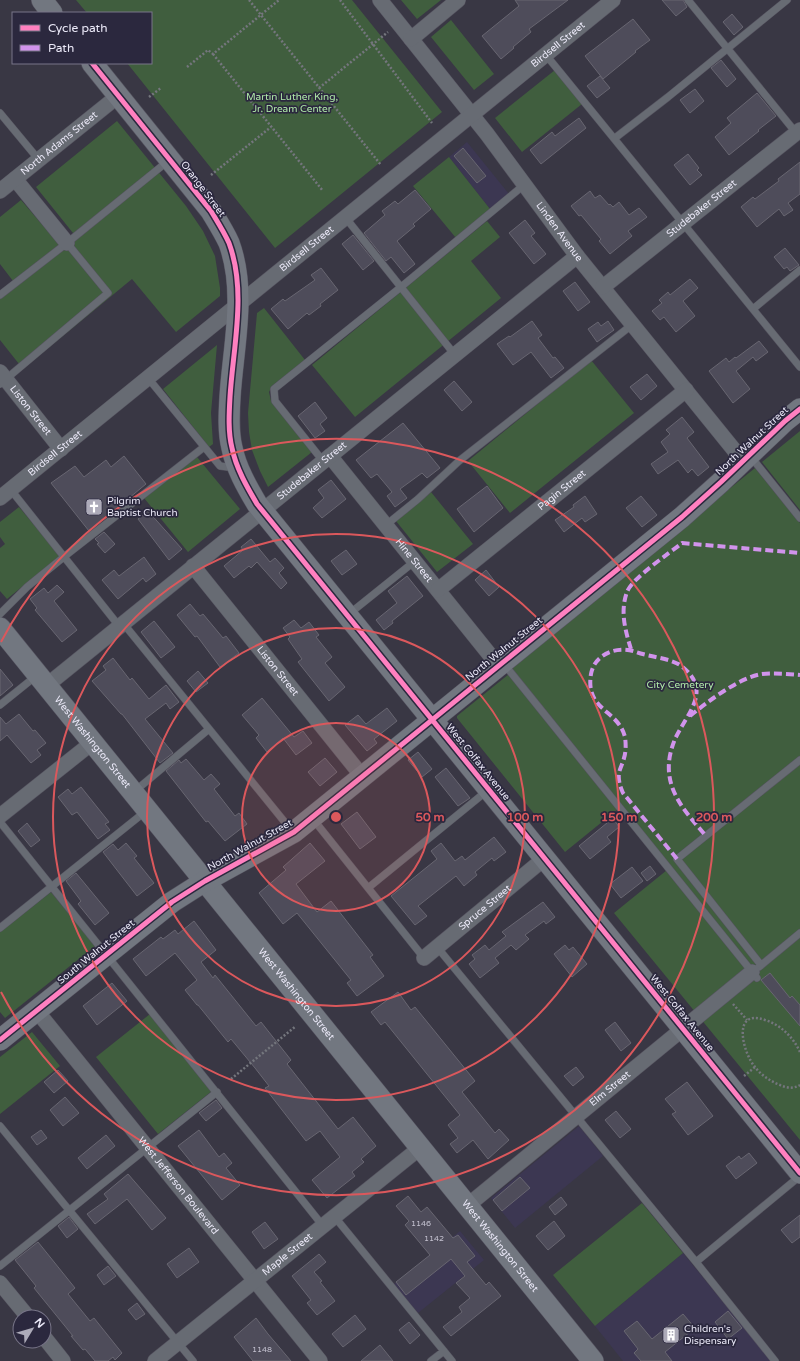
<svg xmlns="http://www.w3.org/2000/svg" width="800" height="1361" font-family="'Varela Round',sans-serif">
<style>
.built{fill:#3c3752}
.green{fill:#405e3e}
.building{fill:#4e4c5a;stroke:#686671}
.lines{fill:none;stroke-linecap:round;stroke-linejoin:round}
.lane-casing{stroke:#565460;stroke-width:8}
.street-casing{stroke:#565460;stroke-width:16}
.secondary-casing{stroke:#565460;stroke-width:22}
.path{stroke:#74767d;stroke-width:2.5;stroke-dasharray:2 2;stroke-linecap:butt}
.lane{stroke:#676b73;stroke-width:7}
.street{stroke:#676b73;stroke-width:15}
.secondary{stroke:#727780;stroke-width:21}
.quiet{stroke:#d193ec;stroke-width:4;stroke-dasharray:8 4;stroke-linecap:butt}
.cycleway-casing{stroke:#2b283e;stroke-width:8}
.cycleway{stroke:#ff80c0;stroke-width:5}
.ring{fill:none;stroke:#db585c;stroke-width:2}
.labels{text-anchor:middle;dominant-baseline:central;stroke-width:3.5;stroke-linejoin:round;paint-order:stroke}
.number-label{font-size:8px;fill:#c4c2d0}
.street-label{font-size:10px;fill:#ebe9f8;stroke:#2b283e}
.park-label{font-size:10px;fill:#b1eba9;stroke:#2b283e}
.poi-label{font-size:10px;fill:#ebe9f8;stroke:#2b283e;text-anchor:start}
.centre{fill:#db585c;stroke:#2b283e;stroke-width:2}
.ring-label{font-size:12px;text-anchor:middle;font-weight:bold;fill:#db585c;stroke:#2b283e;stroke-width:3.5;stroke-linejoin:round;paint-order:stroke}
</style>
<rect width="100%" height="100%" fill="#393744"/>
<path class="built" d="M467,142L509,194L490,209L449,157Z
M579,1126L603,1156L515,1228L491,1198Z
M460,1231L484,1260L418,1313L394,1284Z
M683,1253L771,1361H623L595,1326Z"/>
<path class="green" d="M76,0H352L442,112L275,248L127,63H151V13H87Z
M401,0H441L417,19Z
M451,20L494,74L474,90L431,37Z
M555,70L582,104L522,152L495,118Z
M117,121L186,206L203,231L215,256L220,288V296L176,332L132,279L23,369L0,340V291L13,281L0,264V217L21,200L63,249L77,238L36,187Z
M449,157L490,209L456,238L413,186Z
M487,221L500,237L471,261L501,298L355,417L312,365Z
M264,308L305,360L272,386L269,392L271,401L312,452L268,487L260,471L252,450L249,432L248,413L257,313Z
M217,345L211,413L213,444L209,447L163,389Z
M591,360L634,413L510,513L468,461Z
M800,431V510L762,462Z
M197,457L240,509L188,552L144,498Z
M755,468L800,523V1140L614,913L667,870L511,667Z
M431,492L473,544L437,572L396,521Z
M19,507L60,556L7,599L0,591V548L5,544L0,537V522Z
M509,674L618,809L565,852L457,718V716Z
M51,892L95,946L5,1018L0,1012V932Z
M150,1014L212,1091L158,1134L96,1057Z
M32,1032L60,1066L0,1114V1057Z
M642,1203L683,1253L595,1326L553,1275Z"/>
<path class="building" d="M515,0H568L529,29L531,32L513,47L514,48L501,59L482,36L519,6Z
M662,0H683L687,7L676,16Z
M732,14L743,27L734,35L723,22Z
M633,19L650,40L635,51L636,52L603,79L585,56Z
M721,60L736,79L727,87L711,68Z
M600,76L610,88L597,98L587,86Z
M695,89L704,101L690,113L680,100Z
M757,93L776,116L758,130L759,131L729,155L715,137L731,123L727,118Z
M579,118L586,128L541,164L530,150L552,132L555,136Z
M463,148L486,176L477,183L454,156Z
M688,154L699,168L697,170L702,175L690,185L674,165Z
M800,162V194L788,203L793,210L784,216L779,209L757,227L741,207L753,197L755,199L779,181L778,179Z
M415,190L431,209L413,224L415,226L397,241L415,264L404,273L391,257L386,261L364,233L385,215L382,211L395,201L398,204Z
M590,191L595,198L600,195L609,205L610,204L613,207L619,202L629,215L639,208L647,217L628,231L632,236L610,254L599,241L601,239L581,215L579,216L571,206Z
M525,220L535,233L531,236L546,254L534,264L509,233Z
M353,235L374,261L363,270L342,244Z
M785,248L799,265L790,271L787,267L784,269L774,257Z
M321,268L338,290L320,304L321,306L309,315L307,313L288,329L271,309L283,299L285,301L315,280L311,275Z
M690,279L698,288L683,301L695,316L676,332L664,317L660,320L652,311L662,303L659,300L668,292L670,295Z
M575,282L590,302L578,311L563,291Z
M532,321L542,335L538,338L553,358L555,357L564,368L551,378L531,352L513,365L497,344L509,336L510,337Z
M608,321L614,330L597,342L588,329L598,322L601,326Z
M759,341L768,352L756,361L753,357L736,371L750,389L733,403L709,371L726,358L729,362L735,357L736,358Z
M647,374L657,386L641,400L630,387Z
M454,381L472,402L462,411L444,390Z
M315,402L327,418L320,424L325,431L315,438L298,416Z
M682,417L694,432L687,438L709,467L698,476L692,469L688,473L678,460L658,474L651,464L668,452L661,442L670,434L666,430Z
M403,423L440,468L427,478L422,473L400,489L407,498L395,507L387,496L392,492L377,474L371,478L356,460Z
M124,456L146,484L89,531L51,483L75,466L84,477L106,460L111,467Z
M331,480L346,499L322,518L313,508L324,498L318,490Z
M487,486L503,508L474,532L457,509Z
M585,496L597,514L585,522L582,518L564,532L555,520L574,507L573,505Z
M641,496L657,515L642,527L626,508Z
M148,511L182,549L169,560L138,519Z
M104,532L115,544L105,553L97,544L99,543L95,539Z
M251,539L270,562L275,558L284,568L279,573L287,583L281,589L257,562L251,568L249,566L234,578L224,566L243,550L241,547Z
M346,550L357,564L342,575L331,561Z
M144,557L156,574L146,582L143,578L118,599L102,580L114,570L119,576Z
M486,570L499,587L489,596L475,580Z
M407,576L423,596L392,621L393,623L384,630L376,620L397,603L388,591Z
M57,585L64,592L54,601L77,630L62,642L35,610L37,608L30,599L44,588L48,593Z
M190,604L200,616L203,614L223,638L226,636L239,653L220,667L197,636L195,637L177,615Z
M294,620L301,628L309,622L319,635L316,637L332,657L325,663L345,687L329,701L298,662L302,659L288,639L290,637L283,628Z
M154,621L175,647L161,658L141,632Z
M113,658L130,680L132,678L149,699L166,685L179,702L170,709L166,703L145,719L173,753L160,763L122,714H121L92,681L106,670L103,666Z
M0,669L13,685L0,696Z
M198,671L208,683L196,692L187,681Z
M262,698L294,737L303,731L312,743L296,755L283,738L267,752L256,738L259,735L242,715Z
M387,708L397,721L374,739L377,743L367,751L345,725L358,715L366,724Z
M19,714L33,731L35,730L46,743L37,750L41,755L31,763L7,735L0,741V717L6,724Z
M418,752L432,769L422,777L408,760Z
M325,758L337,772L320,786L308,772Z
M186,759L204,780L211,774L220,784L214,789L235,816L239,813L247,824L225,841L213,827L208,821L206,822L166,771L179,760L181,763Z
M446,768L470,798L458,806L435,777Z
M81,787L109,822L105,824L110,830L98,839L77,812L72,815L58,797L68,789L72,794Z
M357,812L376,837L360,849L341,824Z
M613,818L619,827L607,837L611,842L590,859L579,846Z
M27,823L40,840L31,847L18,831Z
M494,837L506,852L494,861L492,858L475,872L477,875L464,886L456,876L418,906L427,916L415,925L391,896L437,859L431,851L441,843L455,861L462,856L465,860Z
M126,843L137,856L134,858L154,883L137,896L103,852L113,844L118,850Z
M310,843L325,861L296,884L317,912L331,901L373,955L370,957L384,976L357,996L347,983L351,980L297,913L283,924L259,893L286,870L283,867Z
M650,866L656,874L647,881L641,873Z
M632,867L643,881L621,898L610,884Z
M76,873L109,913L95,925L78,904L81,901L66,881Z
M543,902L555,917L546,924L544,921L525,935L529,939L516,950L511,945L495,958L499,963L480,978L469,964L475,959L472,955L485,945L489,950L506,936L502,932Z
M194,921L216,950L201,962L213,978L215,975L256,1026L261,1022L291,1060L287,1064L338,1129L353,1117L376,1146L361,1159L364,1162L352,1172L355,1176L327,1198L312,1180L340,1157L320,1131L306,1141L265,1088L269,1086L255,1068L231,1039L228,1042L198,1005H197L185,990L197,980L175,953L146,976L133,959L161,937L163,939L175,930L178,934Z
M565,945L569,950L573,947L587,964L572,977L554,954Z
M770,973L790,998L792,996L800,1005V1026L761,980Z
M112,983L127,1001L97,1025L83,1006Z
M398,992L411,1010L415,1007L475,1081L462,1092L495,1133L499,1129L509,1140L488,1159L473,1140L457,1153L450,1144L458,1138L448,1125L460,1115L385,1022L381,1025L371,1012Z
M615,1022L631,1043L621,1051L605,1030Z
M576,1067L584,1077L573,1086L564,1076Z
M58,1070L68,1081L54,1093L44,1082Z
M687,1082L713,1116L688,1135L672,1114L676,1112L665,1099Z
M65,1097L79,1113L63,1126L50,1110Z
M216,1100L222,1108L206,1121L199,1113Z
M616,1111L631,1129L620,1138L605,1120Z
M41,1130L47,1138L37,1145L31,1137Z
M199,1130L219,1157L224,1153L232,1163L226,1168L240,1185L222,1200L178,1146Z
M106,1135L115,1146L87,1169L78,1158Z
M749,1153L757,1163L736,1179L726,1166L739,1156L741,1159Z
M128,1174L166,1218L152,1230L127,1199L95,1224L87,1214L108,1199L104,1194Z
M520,1177L530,1188L502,1211L493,1200Z
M408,1196L421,1212L427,1207L453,1238L458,1235L475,1256L467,1262L486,1285L489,1282L501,1296L451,1336L443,1327L462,1312L459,1307L470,1298L456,1283L465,1276L451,1259L406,1295L396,1282L430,1255L405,1225L409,1221L396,1206Z
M561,1197L567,1205L555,1215L549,1207Z
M800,1215V1237L792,1243L781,1230Z
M69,1217L78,1229L67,1238L58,1226Z
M554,1221L565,1236L548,1250L536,1236Z
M265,1222L278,1239L264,1249L252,1232Z
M38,1242L75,1288L68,1294L90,1321L94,1318L122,1353L115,1360L113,1357L108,1361H95L85,1349L83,1350L71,1336H73L34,1288L36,1286L15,1260Z
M189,1248L199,1262L177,1278L167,1264Z
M319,1254L326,1262L314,1272L322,1281L320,1282L335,1301L317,1315L307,1303L311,1300L292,1276Z
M108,1266L116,1276L104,1285L97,1275Z
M137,1303L145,1314L136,1320L128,1310Z
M728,1311L742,1328L728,1339L715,1322Z
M683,1314L695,1328L665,1352L672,1361H641L634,1353L638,1349L624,1331L637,1321L652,1339Z
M355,1315L366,1329L343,1347L332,1334Z
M256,1318L268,1334L291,1361H253L234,1337Z
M409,1322L420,1335L410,1344L399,1330Z
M380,1345L393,1361H361Z"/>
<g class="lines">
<defs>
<path id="lane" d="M688,0L797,134
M546,55L800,367
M0,113L39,160
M615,138L668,97L787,0
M345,217L455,355
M0,295L67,243L168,161
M753,309L800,270
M148,378L220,466L235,468
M0,384L108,293L67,243
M751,457L800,518
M323,461L275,401L274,389L401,287L524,185
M11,490L119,626
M386,525L418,499L459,461L633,324
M0,614L27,587L65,556L204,447
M349,614L415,561
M123,623L292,831
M504,664L757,978
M0,705L36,676
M135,791L209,729
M313,819L424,958
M0,822L323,1226
M368,888L488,790
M0,928L146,811
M437,947L696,1262L775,1361
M761,965L677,859L800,760
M759,967L800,933
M0,1126L193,1361
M334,1216L452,1361
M696,1262L800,1176
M0,1266L217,1092
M431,1361L444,1351"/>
<g id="street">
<path id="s1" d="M380,0L487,134L577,256L743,461"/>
<path d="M411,39L458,0"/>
<path d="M15,179L67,243"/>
<path id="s2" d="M0,191L118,96"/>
<path id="s3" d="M603,287L800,130"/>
<path id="s4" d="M0,372L61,449"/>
<path id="s5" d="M330,456L498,665"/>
<path id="s6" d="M0,498L613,0"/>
<path id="s7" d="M193,566L362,776"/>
<path id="s8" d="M438,590L686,390"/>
<path id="s9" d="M46,686L577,256"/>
<path d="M0,816L93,742"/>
<path id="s10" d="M424,958L545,858"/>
<path id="s11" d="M36,1010L320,1361"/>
<path id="s12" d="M467,1206L752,972"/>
<path d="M0,1283L28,1317"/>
<path d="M44,1337L63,1361"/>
<path id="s13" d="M155,1361L421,1147"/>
</g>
<g id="secondary">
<path d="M42,0L52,13"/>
<path d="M92,63L211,211C217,221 224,232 229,243C247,292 233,347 230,397C229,414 228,432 232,448C236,468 247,487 257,504L800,1173"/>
<path id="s14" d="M0,628L593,1361"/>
<path d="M0,1040L172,902L205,881L294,832L682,517L721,482L785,421L800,409"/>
</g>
</defs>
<use href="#lane" class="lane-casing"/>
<use href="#street" class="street-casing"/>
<use href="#secondary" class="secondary-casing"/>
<path class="path" d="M249,0L381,165
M340,0L432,123
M213,54L323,191
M187,67L208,50L213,54L279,0
M319,88L388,32
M149,97L161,88
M211,175L271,127
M733,1004L747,1020
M800,1052C793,1037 781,1025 765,1020C731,1008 743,1053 755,1067C761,1075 770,1081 780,1085C786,1088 793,1089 800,1085
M744,1076L755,1067
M231,1079L296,1026"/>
<use href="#lane" class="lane"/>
<use href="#street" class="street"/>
<use href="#secondary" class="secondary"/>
<path class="quiet" d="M631,649C625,630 620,611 627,592C632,578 670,553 682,543L800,553
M690,716C707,702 740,677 762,674C775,673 788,674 800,675
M677,859L623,793C620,786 618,780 619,773C620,768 623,763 624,758C626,752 626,744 625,737C618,709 585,711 591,674C593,663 600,656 610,652C618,649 628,649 636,652C650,657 669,658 680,665C714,690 687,713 675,739C671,749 668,760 669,772C671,798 690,817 706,836"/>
<defs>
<path id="cycleway" d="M92,63L211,211C217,221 224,232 229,243C247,292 233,347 230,397C229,414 228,432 232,448C236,468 247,487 257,504L800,1173
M0,1040L172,902L205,881L294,832L682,517L721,482L785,421L800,409"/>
</defs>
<use href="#cycleway" class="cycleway-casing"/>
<use href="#cycleway" class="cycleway"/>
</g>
<circle cx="336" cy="817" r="94" fill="#db585c" fill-opacity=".12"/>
<g class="ring">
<circle cx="336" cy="817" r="94"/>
<circle cx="336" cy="817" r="189"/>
<circle cx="336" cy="817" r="283"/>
<path d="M1 642A378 378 0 1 1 1 992"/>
</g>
<defs>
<symbol id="church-square" viewBox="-11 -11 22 22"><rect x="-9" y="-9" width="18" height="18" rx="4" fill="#adabb9" stroke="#2b283e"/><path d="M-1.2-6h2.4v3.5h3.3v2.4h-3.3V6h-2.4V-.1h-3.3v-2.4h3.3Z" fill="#fff"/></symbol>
<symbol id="building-square" viewBox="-11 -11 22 22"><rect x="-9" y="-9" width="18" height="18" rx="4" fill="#adabb9" stroke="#2b283e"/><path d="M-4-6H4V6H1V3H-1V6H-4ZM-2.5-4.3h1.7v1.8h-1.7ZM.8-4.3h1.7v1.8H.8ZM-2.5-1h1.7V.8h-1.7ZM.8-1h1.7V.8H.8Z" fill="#fff"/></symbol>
</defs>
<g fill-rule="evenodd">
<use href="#church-square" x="84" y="497" width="20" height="20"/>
<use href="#building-square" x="661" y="1325" width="20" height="20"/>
</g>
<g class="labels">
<g class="number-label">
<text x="421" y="1223">1146</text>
<text x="434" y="1238">1142</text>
<text x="262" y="1349">1148</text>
</g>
<g class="street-label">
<text stroke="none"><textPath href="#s6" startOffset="719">Birdsell Street</textPath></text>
<text stroke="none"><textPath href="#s2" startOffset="76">North Adams Street</textPath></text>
<text transform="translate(203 189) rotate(53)">Orange Street</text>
<text stroke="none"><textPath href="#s3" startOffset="126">Studebaker Street</textPath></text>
<text stroke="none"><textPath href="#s1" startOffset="293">Linden Avenue</textPath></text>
<text stroke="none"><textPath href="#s6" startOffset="395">Birdsell Street</textPath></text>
<text stroke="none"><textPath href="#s4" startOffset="49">Liston Street</textPath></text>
<text transform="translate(752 441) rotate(-43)">North Walnut Street</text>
<text stroke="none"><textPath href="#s6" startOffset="71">Birdsell Street</textPath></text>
<text stroke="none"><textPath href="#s9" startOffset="342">Studebaker Street</textPath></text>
<text stroke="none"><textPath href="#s8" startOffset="159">Pagin Street</textPath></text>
<text stroke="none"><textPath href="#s5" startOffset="134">Hine Street</textPath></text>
<text transform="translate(504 649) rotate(-39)">North Walnut Street</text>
<text stroke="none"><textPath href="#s7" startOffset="135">Liston Street</textPath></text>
<text stroke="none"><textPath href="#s14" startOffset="147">West Washington Street</textPath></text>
<text transform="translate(478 762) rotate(51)">West Colfax Avenue</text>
<text transform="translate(250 845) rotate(-29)">North Walnut Street</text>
<text stroke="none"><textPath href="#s10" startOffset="79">Spruce Street</textPath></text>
<text transform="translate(96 952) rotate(-39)">South Walnut Street</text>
<text stroke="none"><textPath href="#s14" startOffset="471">West Washington Street</textPath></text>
<text transform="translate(682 1013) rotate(51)">West Colfax Avenue</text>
<text stroke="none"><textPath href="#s12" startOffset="185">Elm Street</textPath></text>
<text stroke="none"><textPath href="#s11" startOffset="226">West Jefferson Boulevard</textPath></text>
<text stroke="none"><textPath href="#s14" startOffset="795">West Washington Street</textPath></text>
<text stroke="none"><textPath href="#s13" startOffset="170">Maple Street</textPath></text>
</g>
<g class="park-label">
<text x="292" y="97">Martin Luther King,<tspan x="292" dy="12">Jr. Dream Center</tspan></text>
<text x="680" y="685">City Cemetery</text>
</g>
<g class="poi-label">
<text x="107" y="501">Pilgrim<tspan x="107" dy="12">Baptist Church</tspan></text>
<text x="684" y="1329">Children's<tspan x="684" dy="12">Dispensary</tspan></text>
</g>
</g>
<circle cx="336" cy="817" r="6" class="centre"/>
<g class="ring-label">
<text x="430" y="821">50 m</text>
<text x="525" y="821">100 m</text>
<text x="619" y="821">150 m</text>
<text x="714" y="821">200 m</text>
</g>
<rect x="12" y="12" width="140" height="52" fill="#2b283e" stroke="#787588"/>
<rect x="20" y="25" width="20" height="6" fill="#ff80c0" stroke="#787588"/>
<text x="48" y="32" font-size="12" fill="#ebe9f8">Cycle path</text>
<rect x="20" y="45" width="20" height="6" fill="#d193ec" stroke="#787588"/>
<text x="48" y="52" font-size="12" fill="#ebe9f8">Path</text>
<g transform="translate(32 1329) rotate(52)"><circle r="19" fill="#2b283e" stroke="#787588"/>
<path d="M0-3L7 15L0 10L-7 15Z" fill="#adabb9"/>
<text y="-6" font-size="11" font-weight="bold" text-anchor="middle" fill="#ebe9f8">N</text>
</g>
</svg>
